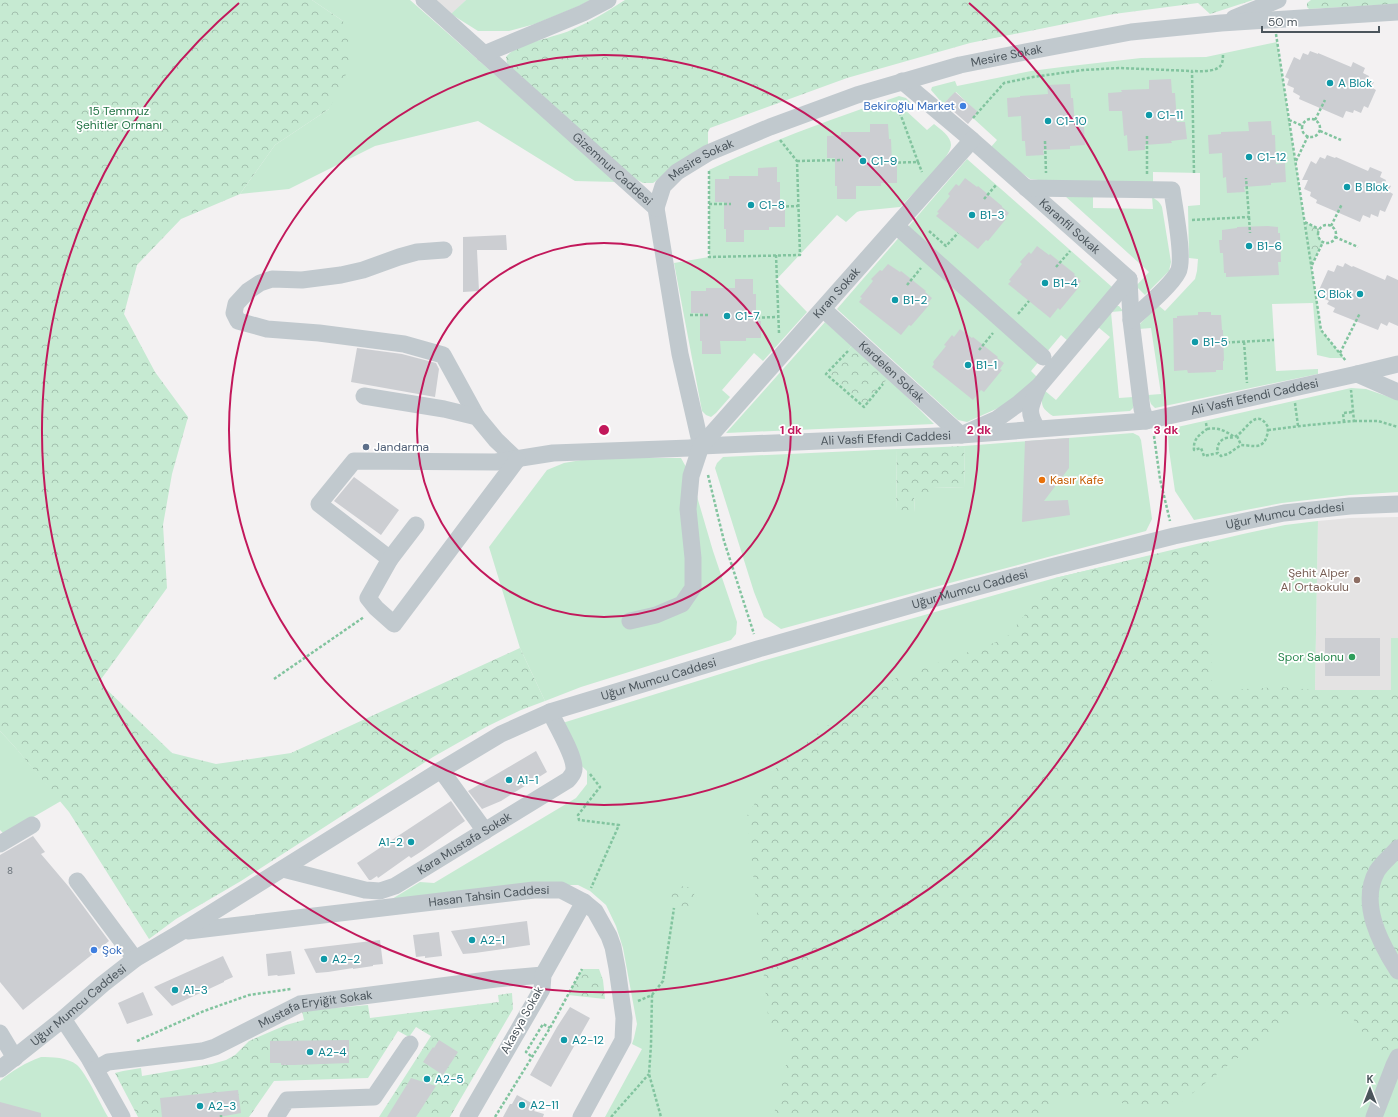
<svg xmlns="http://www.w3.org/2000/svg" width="1398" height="1117" font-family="'DM Sans',sans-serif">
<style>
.education{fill:#e4e3e3}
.grass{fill:#c6ead2}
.forest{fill:url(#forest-crowns)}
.building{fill:#ccced2}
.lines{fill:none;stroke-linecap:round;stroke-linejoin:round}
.path{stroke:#82c49f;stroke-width:2.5;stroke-dasharray:3 2;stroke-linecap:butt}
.minor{stroke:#c1c9ce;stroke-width:17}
.ring{fill:none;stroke:#c2185b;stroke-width:2}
.culture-dot{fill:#0f9aa8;stroke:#fff;stroke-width:1.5}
.shop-dot{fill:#3f7fe0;stroke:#fff;stroke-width:1.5}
.service-dot{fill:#5c6f8a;stroke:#fff;stroke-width:1.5}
.food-dot{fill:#e8710a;stroke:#fff;stroke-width:1.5}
.education-dot{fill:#8d6e63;stroke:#fff;stroke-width:1.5}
.leisure-dot{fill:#2e9e5b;stroke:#fff;stroke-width:1.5}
.labels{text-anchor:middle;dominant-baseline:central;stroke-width:3.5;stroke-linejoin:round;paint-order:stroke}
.number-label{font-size:10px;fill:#6b737a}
.street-label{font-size:12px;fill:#4b555c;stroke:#fff}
.culture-label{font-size:12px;fill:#0d838f;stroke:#fff;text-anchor:start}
.shop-label{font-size:12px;fill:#366cbe;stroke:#fff;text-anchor:end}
.park-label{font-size:12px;fill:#247647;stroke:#fff}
.service-label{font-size:12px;fill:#4e5e75;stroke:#fff;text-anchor:start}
.food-label{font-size:12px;fill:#c56008;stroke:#fff;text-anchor:start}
.education-label{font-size:12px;fill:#785e54;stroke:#fff;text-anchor:end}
.leisure-label{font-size:12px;fill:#27864d;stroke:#fff;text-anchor:end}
.centre{fill:#c2185b;stroke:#fff;stroke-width:2}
.ring-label{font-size:12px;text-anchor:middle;font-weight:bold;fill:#c2185b;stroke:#fff;stroke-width:3.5;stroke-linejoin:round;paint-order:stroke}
</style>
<defs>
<pattern id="forest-crowns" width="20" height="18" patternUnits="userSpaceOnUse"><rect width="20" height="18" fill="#c6ead2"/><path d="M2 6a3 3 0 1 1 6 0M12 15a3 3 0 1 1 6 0" fill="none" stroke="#a3c0ae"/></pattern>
</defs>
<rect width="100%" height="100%" fill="#f3f1f2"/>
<path class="education" d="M429,0H466L448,18Z
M1398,517V638L1391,639V691L1315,690L1318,521L1350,518Z"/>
<path class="grass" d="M312,0H410L617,182L575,181L478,121L375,146L289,189L240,194L275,145L329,109L343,21Z
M466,0H590L579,6L535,24L509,31H478L451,14Z
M1277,42L1321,330L1344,358H1330L1317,355L1313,303L1272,304L1276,371L1318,369V374L1155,408L1151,404L1148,395L1161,394L1151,328L1139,329V325L1158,305L1165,311L1195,279L1197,271L1198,259L1189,258L1188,206L1200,205V173L1153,172V182L1047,181L1030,179L1019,171L991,147L997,140L973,118L977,112L956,92L943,104L931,90L932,87L955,81L957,86L1031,71L1062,67L1141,58L1206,57Z
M899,96L906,98L911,103L904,109L927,130L934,124C940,129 951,136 951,145C951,158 911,196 900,207L860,211L857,212L846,222L837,215L776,280L807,312L763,361L754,353L722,390L730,397L716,413L711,417L706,415L702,411L674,263L709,257V170C770,141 834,118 899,96Z
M967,159L1112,287L1068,341L1061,335L1031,371L1038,378L1014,401L967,422L958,420L837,309Z
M1065,196H1093V208L1153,209L1152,197C1157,200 1160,202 1162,207L1171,262L1169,271L1145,295L1136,286L1149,272Z
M1116,306H1119L1123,311L1111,312L1119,398L1133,397V408L1130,411L1053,416C1041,408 1040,404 1044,390L1056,400L1110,337L1098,327Z
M825,322L852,346L826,374L888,378L934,424L726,433Z
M1351,388L1366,389L1398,400V492L1350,495L1282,503L1194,520L1175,491L1169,450L1168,435L1173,428Z
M1133,433L1139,436L1141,440L1152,519L1146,531L946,584L781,629L764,617L754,592L715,468L717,463L723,457L897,449L896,512H915L914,497L932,488L965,487L964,446Z
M593,458H681L691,476L713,551L737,622L736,634L731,640L581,687L545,701L520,648L489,547L547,470L564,463Z
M1318,521L1315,690L1391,691V638H1398V1117H605L642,1049L632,1044L634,1038L637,1024L623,948L616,926L606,905L590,891L578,885H528L387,902L420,882L434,883L576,798L587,784V771L572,757L556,725L762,661L1055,578L1243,534L1285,525Z
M0,731L14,746L61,801L4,834L0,830Z
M41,1057C52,1057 67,1057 77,1065C86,1073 101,1105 108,1117H0V1081C13,1070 25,1063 41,1057Z"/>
<path class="forest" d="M0,0H312L343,21L353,60L329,109L275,145L240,194L181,219L137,265L124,314L155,372L188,417L172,474L163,525L167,588L99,682L172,753L216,764L291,753L520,648L545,701L521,710L486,727L433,757L241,881L176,919L149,939L69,812L14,746L0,731Z
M625,0H1253L1210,14L1198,3L1114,14L970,43L847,78L710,128L708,132V146L653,183H643L634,178L511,68L507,63L506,57C516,43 554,38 571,30C590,22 608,11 625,0Z
M1311,0H1398V4L1309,9L1307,7V3Z
M1305,222L1319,229V238L1323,242L1311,266Z
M852,346L888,378L864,407L826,374Z
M964,446L965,487L933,488V496L914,497L915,512H896L897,449Z
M1209,541L1212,691L1280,687L1315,690H1398V1060L1370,1043L1353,1019L1304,1003L1262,1039L1176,1106L1147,1110L1089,1094L1059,1101L1037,1117H773L781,1089L790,1045L769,1025L747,816L778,765L861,699L898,677L1005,639L1055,578Z
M673,885L695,888L692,910L670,907Z
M582,969H599L603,980L605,999L568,995Z
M512,993L513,1009L450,1117H379L431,1036L416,1027L409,1037L398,1031L368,1078L274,1081L249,1117H138L115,1073L123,1071L141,1068L142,1076L212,1064L226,1060L235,1055L249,1041L286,1025L304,1020L302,1011L368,1005L370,1018L499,1002L498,995Z"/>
<path class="building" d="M1310,51L1318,54V53L1351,67L1353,62L1365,68L1363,73L1369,76L1368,79L1374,82L1371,87L1376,90L1368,108L1364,106L1361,113L1354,110L1353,113L1346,111L1343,118L1299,99L1300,96L1293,92L1294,88L1287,85L1289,79L1285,77L1294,57L1300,60L1303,53L1308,55Z
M1171,79L1172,93H1175L1177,122H1185L1187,139L1171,141L1172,143L1145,145V150L1128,151L1127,135L1124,136L1122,111H1109L1108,93L1122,92L1121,90L1149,89V80Z
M1070,84L1071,98H1073L1075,127H1084L1085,145L1070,146V149L1043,150L1044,155L1026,156L1025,141H1022L1021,116L1008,117L1007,98L1020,97V96L1048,94L1047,85Z
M955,92L978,112L968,124L944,103Z
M1271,121L1272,135H1275L1276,164L1285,163L1286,182L1271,183V185L1244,187L1245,192L1227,193L1226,177L1223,178L1222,153L1209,154L1208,135L1221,134V132L1249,131L1248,122Z
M870,124H888L889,139H891L892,165H897V183H881V186H856V199H837V186H835V158H827V136L841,135V132H870Z
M1327,155L1335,158L1336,157L1368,171L1370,167L1382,172L1380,177L1386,180L1385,183L1391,186L1388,191L1393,194L1385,212L1380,210L1378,217L1371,214L1370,218L1363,215L1360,222L1316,203L1317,200L1310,196L1311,192L1304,189L1308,180H1302L1311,161L1316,164L1320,157L1325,159Z
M777,167V182H780V209H785V227H769V230H744V242H726V229H724V202H715V179H729V176H758V168Z
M965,178L977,187L978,186L1002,206V207L1009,213L1005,218L1006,219L988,241L986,240L978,249L936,216L939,213L937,212L950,196L948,194L956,184L959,186Z
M1268,226L1278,227V233H1280L1281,262H1278L1279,275L1226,277V273H1224L1223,253H1220L1219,240H1222V230L1237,228V227Z
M506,235L507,250H477L479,291L463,292V237Z
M1037,246L1049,255L1050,254L1075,274L1074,275L1081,281L1077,286L1079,287L1060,310L1058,308L1050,318L1008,284L1011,281L1009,280L1022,264L1020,262L1029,252L1031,254Z
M1345,263L1352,267L1353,266L1385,280L1387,275L1398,280V326L1389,322L1387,326L1381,323L1378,330L1333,312L1335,308L1327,304L1329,301L1321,297L1324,291L1319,290L1328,270L1334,272L1337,265L1343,267Z
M888,264L900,272L901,271L926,291L925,292L932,298L928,303L930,304L911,326L909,325L901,335L859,302L862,298L860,297L873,281L871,279L880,270L882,271Z
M735,279H753V294H756V321H761V338H746V341H720L721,354H702V341H700V313H691V291H706V288H735Z
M1198,312H1211V315H1221L1222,330H1223L1224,361H1223V370H1216V372L1188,373L1187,370L1174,371L1173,318H1177V316L1198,315Z
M960,329L972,338L973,337L998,357L997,358L1004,363L1000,369L1002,370L984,392L981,390L973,400L932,367L934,364L933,362L946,346L944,345L952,335L954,337Z
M357,348L402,354L436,363L439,369L435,397L351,382Z
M1069,438V468L1044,501L1068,500L1070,515L1022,522L1025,441Z
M354,477L399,510L381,535L334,501Z
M1325,638H1380V676H1325Z
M536,751L547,772L501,801L482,809L468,791Z
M451,801L465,821L422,851L411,858L409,856L378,878L377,876L371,880H369L357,863Z
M33,836L45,852L41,854L69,887L109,941L23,1010L0,982V855Z
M527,921L530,945L475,953L463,954L451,931Z
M439,932L442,956L425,958V956L416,957L413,935Z
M380,940L383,964L373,965V966L353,969V968L328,972L316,973L304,949Z
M291,951L295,974L278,976L277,975L268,976L266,954Z
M223,956L233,977L224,981V982L183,1001L172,1006L154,987Z
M143,992L153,1015L127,1024L118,1003Z
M570,1007L590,1018L551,1087L530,1075L557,1027Z
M349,1040V1063L294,1065H281V1063H270V1041Z
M439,1040L458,1052L443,1075L423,1062L433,1047L434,1048Z
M411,1078L436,1086L416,1117H387Z
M238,1090L241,1113L219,1117H162L160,1098Z
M517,1095L537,1106L534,1111L544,1114L543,1117H503L510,1104H512Z
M0,1102L41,1113V1117H0Z"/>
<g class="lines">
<path class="path" d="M1276,34L1321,330L1346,361
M904,109L900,113L918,162
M973,118L1004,83L1033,77L1083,70L1120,68L1192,71
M1302 128a9 9 0 1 1 18 0a9 9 0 1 1-18 0Z
M1289,120L1303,126
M1315,120L1325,100
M1320,131L1341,140
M1147,136V174
M1045,141L1046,173
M797,161L843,160
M1296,161L1308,136
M883,163L918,162L922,172
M709,171V257L800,255L797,161L780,140
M1194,173L1192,71C1199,71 1219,73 1222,63C1223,60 1223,56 1223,53
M984,199L996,185
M709,204H731
M771,207L798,206
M1249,217L1250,233
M1192,220L1249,217L1246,178
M1305,222L1319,229
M1318 234a9 9 0 1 1 18 0a9 9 0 1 1-18 0Z
M1331,226L1342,204
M929,231L946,246L958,233
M1335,237L1358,247
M776,255L779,333
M1312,265L1323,242
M1056,267L1070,251
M907,285L921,268
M1018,314L1029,301
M690,315H708
M747,318L778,317
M1244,342L1247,383
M1217,343L1274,340
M979,350L993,333
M848,351L826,374L864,407L883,384
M1340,353L1360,313
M1295,403L1298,426
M1354,421H1378L1398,427
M1344,422L1343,413L1353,412
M1206,423L1207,429C1199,435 1193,439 1194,450L1201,448L1204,456L1218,453L1221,456L1228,454L1241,445C1245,445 1250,446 1254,446C1265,447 1268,436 1268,427C1256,406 1246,431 1236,436C1233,438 1230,437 1226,438C1219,440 1216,447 1218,453
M1207,429C1218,427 1226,431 1234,437
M1268,430L1309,425L1354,421L1351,390
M1154,436L1160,479L1170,521
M1237,436L1241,445
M708,475L724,541L754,634
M274,679L364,617
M590,774L600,787L578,815L579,820L619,825L591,888
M652,995L663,981L674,908
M638,1001L652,995L651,1045L649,1074L661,1117
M137,1041L204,1011L249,995L291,989
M531,1056L526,1052L543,1024L550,1028
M221,1115V1117
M495,1117L550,1028L582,969
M611,1117L649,1074"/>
<g class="minor">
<path id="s1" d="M424,0L656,208L680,354L701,446"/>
<path d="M1234,18L1278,0"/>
<path d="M484,54L583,13L608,0"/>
<path id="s2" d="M902,81L972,140L1129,279L1131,320L1142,409L1146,421"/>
<path d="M1026,188L1172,190C1174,207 1185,259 1178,272C1171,286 1143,309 1131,320"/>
<path id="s3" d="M656,208L663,186L677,172L708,153L770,127L857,95L960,65L1025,52L1131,32L1221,23L1398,12"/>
<path d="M903,232L1043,357"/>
<path d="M444,250L417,252L399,257L363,270L341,275L302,280L272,279L260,283L248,291L236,304L234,313L238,321L267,329L319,333L404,344L443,355L477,417"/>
<path id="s4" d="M823,309L961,435L997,419L1018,404L1039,386L1129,279"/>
<path d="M1357,374L1398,364"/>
<path d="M364,396L444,409L477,417L496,440L517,460"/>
<path d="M1037,428C1026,411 1031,406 1038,388"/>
<path id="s5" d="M416,525L390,559L319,504L354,461L496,462L553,453L690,448L701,446L961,435L1146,421L1357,374L1398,392"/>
<path d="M390,559L368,598L376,608L394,624L517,460"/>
<path id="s6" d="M630,621L656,615L682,604L693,588V558L688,509L691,476L701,446L972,140"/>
<path d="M441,770L485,831"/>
<path d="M0,844L32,825"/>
<path d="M1398,848C1392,855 1382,863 1377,871C1359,903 1380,943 1398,971"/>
<path id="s7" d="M283,869L365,890L380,891L395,886L568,780C571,776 574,774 574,769C575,756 556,725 550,712"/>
<path d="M77,881L135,959"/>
<path id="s8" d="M188,931L534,890H561L584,902L595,911L609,936L613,947L617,968L624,1018L623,1040L581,1117"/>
<path d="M63,1019L89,1058L122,1117"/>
<path d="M0,1033L15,1058"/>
<path id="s9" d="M0,1069L63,1019L103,984L135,959L181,932L441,770L501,734L550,712L758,649L936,598L1051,567L1174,536L1284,513L1350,506L1398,504"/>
<path id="s10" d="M96,1069L108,1062L202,1051L215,1047L300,1004L496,979L543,975"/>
<path d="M276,1117L287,1100L374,1097L410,1044"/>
<path d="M468,1117L538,996L542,989L543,975L584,902"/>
<path d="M1374,1117L1394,1065L1398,1057"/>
</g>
</g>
<g class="ring">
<circle cx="604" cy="430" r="187"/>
<circle cx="604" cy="430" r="375"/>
<path d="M969 3A562 562 0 1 1 239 3"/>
</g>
<g class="culture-dot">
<circle cx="1330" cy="83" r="4"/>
<circle cx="1149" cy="115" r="4"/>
<circle cx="1048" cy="121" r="4"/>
<circle cx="1249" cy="157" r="4"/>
<circle cx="863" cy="161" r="4"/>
<circle cx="1347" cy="187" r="4"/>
<circle cx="751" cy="205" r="4"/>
<circle cx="972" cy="215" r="4"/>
<circle cx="1249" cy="246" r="4"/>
<circle cx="1045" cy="283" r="4"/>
<circle cx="1360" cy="294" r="4"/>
<circle cx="895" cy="300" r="4"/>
<circle cx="727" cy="316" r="4"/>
<circle cx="1195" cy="342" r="4"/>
<circle cx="968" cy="365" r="4"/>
<circle cx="509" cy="780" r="4"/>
<circle cx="411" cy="842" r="4"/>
<circle cx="472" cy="940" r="4"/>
<circle cx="324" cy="959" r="4"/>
<circle cx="175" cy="990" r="4"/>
<circle cx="564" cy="1040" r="4"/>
<circle cx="310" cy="1052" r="4"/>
<circle cx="427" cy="1079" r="4"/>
<circle cx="522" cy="1105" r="4"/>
<circle cx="200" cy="1106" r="4"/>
</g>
<g class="shop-dot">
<circle cx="963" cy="106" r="4"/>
<circle cx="94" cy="950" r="4"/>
</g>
<circle class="service-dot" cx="366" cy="447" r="4"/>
<circle class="food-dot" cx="1042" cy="480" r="4"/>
<circle class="education-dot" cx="1357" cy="580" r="4"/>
<circle class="leisure-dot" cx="1352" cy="657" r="4"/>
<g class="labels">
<g class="number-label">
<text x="10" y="870">8</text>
</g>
<g class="street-label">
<text stroke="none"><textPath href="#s3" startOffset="394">Mesire Sokak</textPath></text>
<text stroke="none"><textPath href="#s3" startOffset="70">Mesire Sokak</textPath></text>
<text stroke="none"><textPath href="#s1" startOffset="253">Gizemnur Caddesi</textPath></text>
<text stroke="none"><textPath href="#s2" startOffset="222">Karanfil Sokak</textPath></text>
<text stroke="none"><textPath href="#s6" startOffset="423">Kıran Sokak</textPath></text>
<text stroke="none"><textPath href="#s4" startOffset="93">Kardelen Sokak</textPath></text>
<text stroke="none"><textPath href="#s5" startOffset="1093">Ali Vasfi Efendi Caddesi</textPath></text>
<text stroke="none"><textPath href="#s5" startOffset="721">Ali Vasfi Efendi Caddesi</textPath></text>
<text stroke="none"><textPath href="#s9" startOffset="1419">Uğur Mumcu Caddesi</textPath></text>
<text stroke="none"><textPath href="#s9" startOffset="1095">Uğur Mumcu Caddesi</textPath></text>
<text stroke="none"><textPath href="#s9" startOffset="771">Uğur Mumcu Caddesi</textPath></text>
<text stroke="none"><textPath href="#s7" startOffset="197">Kara Mustafa Sokak</textPath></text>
<text stroke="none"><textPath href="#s8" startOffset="303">Hasan Tahsin Caddesi</textPath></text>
<text stroke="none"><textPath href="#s9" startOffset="101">Uğur Mumcu Caddesi</textPath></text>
<text stroke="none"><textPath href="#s10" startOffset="231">Mustafa Eryiğit Sokak</textPath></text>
<text transform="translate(522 1020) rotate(-61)">Akasya Sokak</text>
</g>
<g class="culture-label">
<text x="1338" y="83">A Blok</text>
<text x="1157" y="115">C1-11</text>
<text x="1056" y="121">C1-10</text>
<text x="1257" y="157">C1-12</text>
<text x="871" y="161">C1-9</text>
<text x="1355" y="187">B Blok</text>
<text x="759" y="205">C1-8</text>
<text x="980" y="215">B1-3</text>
<text x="1257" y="246">B1-6</text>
<text x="1053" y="283">B1-4</text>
<text x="1352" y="294" text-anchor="end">C Blok</text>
<text x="903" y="300">B1-2</text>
<text x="735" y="316">C1-7</text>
<text x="1203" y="342">B1-5</text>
<text x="976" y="365">B1-1</text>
<text x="517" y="780">A1-1</text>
<text x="403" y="842" text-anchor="end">A1-2</text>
<text x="480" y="940">A2-1</text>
<text x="332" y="959">A2-2</text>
<text x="183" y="990">A1-3</text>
<text x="572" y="1040">A2-12</text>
<text x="318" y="1052">A2-4</text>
<text x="435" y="1079">A2-5</text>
<text x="530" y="1105">A2-11</text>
<text x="208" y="1106">A2-3</text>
</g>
<g class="shop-label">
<text x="955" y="106">Bekiroğlu Market</text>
<text x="102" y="950" text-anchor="start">Şok</text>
</g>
<g class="park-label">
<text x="119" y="111">15 Temmuz<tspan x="119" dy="14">Şehitler Ormanı</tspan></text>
</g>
<g class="service-label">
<text x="374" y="447">Jandarma</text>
</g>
<g class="food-label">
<text x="1050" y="480">Kasır Kafe</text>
</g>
<g class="education-label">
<text x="1349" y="573">Şehit Alper<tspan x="1349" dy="14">Al Ortaokulu</tspan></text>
</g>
<g class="leisure-label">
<text x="1344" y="657">Spor Salonu</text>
</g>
</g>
<circle cx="604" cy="430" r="6" class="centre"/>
<g class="ring-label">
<text x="791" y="434">1 dk</text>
<text x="979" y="434">2 dk</text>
<text x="1166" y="434">3 dk</text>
</g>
<g transform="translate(1370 1089)" stroke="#ffffff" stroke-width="3" paint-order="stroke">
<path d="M0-3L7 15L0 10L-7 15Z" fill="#4b555c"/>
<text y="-6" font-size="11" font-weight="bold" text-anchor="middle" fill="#4b555c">K</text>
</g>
<path d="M1262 26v6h117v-6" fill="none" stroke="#4b555c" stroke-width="2"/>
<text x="1268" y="26" font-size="12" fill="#4b555c" stroke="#ffffff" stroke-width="3" paint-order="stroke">50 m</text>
</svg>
